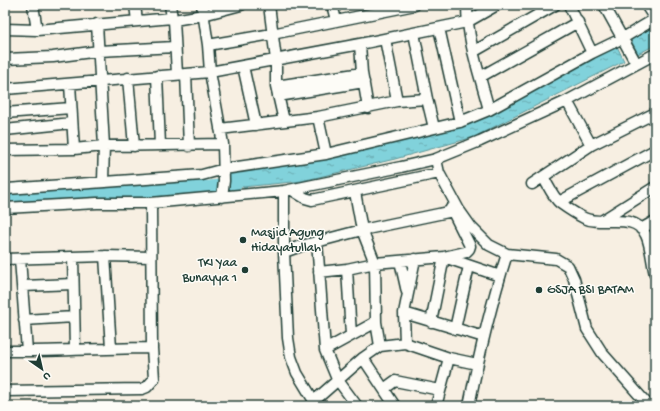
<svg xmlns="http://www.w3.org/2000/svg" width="660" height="411" font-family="'Gochi Hand',sans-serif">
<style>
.water{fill:url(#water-ripples);stroke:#5a9698}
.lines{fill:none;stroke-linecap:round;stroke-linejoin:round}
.river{stroke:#81d2db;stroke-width:13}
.minor-casing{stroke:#1f3d34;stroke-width:13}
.minor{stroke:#fdfcf7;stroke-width:10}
.poi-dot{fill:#1f3d34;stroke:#fdfcf7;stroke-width:1.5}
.labels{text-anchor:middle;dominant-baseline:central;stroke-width:3;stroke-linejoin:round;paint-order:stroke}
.poi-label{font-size:13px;fill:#1f3d34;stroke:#fdfcf7;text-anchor:start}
</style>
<defs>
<pattern id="water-ripples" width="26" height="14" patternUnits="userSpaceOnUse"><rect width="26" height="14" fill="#81d2db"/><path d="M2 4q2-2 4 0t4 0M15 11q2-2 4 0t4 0" fill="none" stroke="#69acb2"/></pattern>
</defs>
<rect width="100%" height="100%" fill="#f7efe2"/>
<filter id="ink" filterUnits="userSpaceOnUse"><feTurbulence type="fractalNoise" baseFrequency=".025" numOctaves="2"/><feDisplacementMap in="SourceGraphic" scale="8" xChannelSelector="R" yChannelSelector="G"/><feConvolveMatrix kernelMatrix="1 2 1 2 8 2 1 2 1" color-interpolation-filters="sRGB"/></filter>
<g filter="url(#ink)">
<path class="water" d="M655,21V45L638,54L629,36Z
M615,42L624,61L474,137L395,159L302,181L222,189L221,174L472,120Z"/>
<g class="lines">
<path class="river" d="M5,200L210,187L235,184"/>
<defs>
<path id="minor" d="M33,5L37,30
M135,5L137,21
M170,5L172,18
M202,5L208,45L210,72L223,144L224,181L222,197
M269,5L276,60V86L284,121
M332,5L336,20
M467,5C467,41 480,75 489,110
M569,5L592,53
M604,5L636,63
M646,5L655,19
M174,20L177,74
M97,24L104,146L103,181
M439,28L460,122
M5,29L37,30L172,18L174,20L203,15L241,5
M414,33L427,99L434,128
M385,39L397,101
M360,44L362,73L368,108
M208,45L272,34L415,5
M473,52L555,5
M5,59L53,57L99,51L175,47
M243,66L256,125
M186,74L189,146
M157,76L160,145
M480,77L578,22
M128,78L134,146
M70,84L74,149
M276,86L362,73
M5,89L210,72L360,44L467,22L497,5
M278,96L364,82
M567,101L591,145
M5,113L71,108
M318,117L326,154
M220,129L318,117L397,101L427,99
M5,130L72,123
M5,150L74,149L104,146L223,144
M436,159L439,173L459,210L471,227L489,245L507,254L556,259L568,266L574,279L587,329L603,354L649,406
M543,177C548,185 553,197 560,203C567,208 576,214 584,218C602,227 634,211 646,235C651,245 652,263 655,274
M532,184L591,145L655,113
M5,188L7,189L202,175L224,169L326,154L460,122L489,110L592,53L623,38L655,19
M292,190L305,198L312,200L439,173
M284,191V252L288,338L291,357L297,373L317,406
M355,192L362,230L375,263L376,322L380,346
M559,202L655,150
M5,208L97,203H151L284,191L401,167L436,159L480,141L567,101L655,54
M603,220L655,187
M641,229L655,221
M317,241L325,350L337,379L357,406
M284,252L301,246L362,230L453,211
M105,256L111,348
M73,257L75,349
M5,259L105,256L151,257
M20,259L27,351
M400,261L407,292
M347,269L351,335
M319,272L347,269L375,263L444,257L500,276
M23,286L73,284
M404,313L484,337
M24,320L74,317
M431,322L444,257L466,252L469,249L470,246L451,208
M455,329L469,266
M405,343L404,313L415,259
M325,350L376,322
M5,351C54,352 103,348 152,348
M363,358L395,406
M384,389L395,381L440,390
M5,391L142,389L147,387L154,379L152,348L151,203
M314,401L363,358L380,346L405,343L449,358L477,364
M436,406L449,358
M469,406C479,355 491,304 507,254"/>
</defs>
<use href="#minor" class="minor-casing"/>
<use href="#minor" class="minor"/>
</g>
</g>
<g class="poi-dot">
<circle cx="243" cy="240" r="4"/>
<circle cx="245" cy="270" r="4"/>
<circle cx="539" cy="290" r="4"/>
</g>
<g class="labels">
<g class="poi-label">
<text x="251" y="233">Masjid Agung<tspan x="251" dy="15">Hidayatullah</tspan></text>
<text x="237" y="263" text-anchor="end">TKI Yaa<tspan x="237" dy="15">Bunayya 1</tspan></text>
<text x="547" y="290">GSJA BSI BATAM</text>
</g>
</g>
<rect width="660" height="411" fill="none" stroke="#fdfcf7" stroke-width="20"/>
<rect x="10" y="10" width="640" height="391" fill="none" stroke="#1f3d34" stroke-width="1.5" filter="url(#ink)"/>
<g transform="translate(42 369) rotate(146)" stroke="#fdfcf7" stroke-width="3" paint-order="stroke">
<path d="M0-3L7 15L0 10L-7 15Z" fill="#1f3d34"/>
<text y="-6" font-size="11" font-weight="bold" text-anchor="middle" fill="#1f3d34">U</text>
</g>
</svg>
